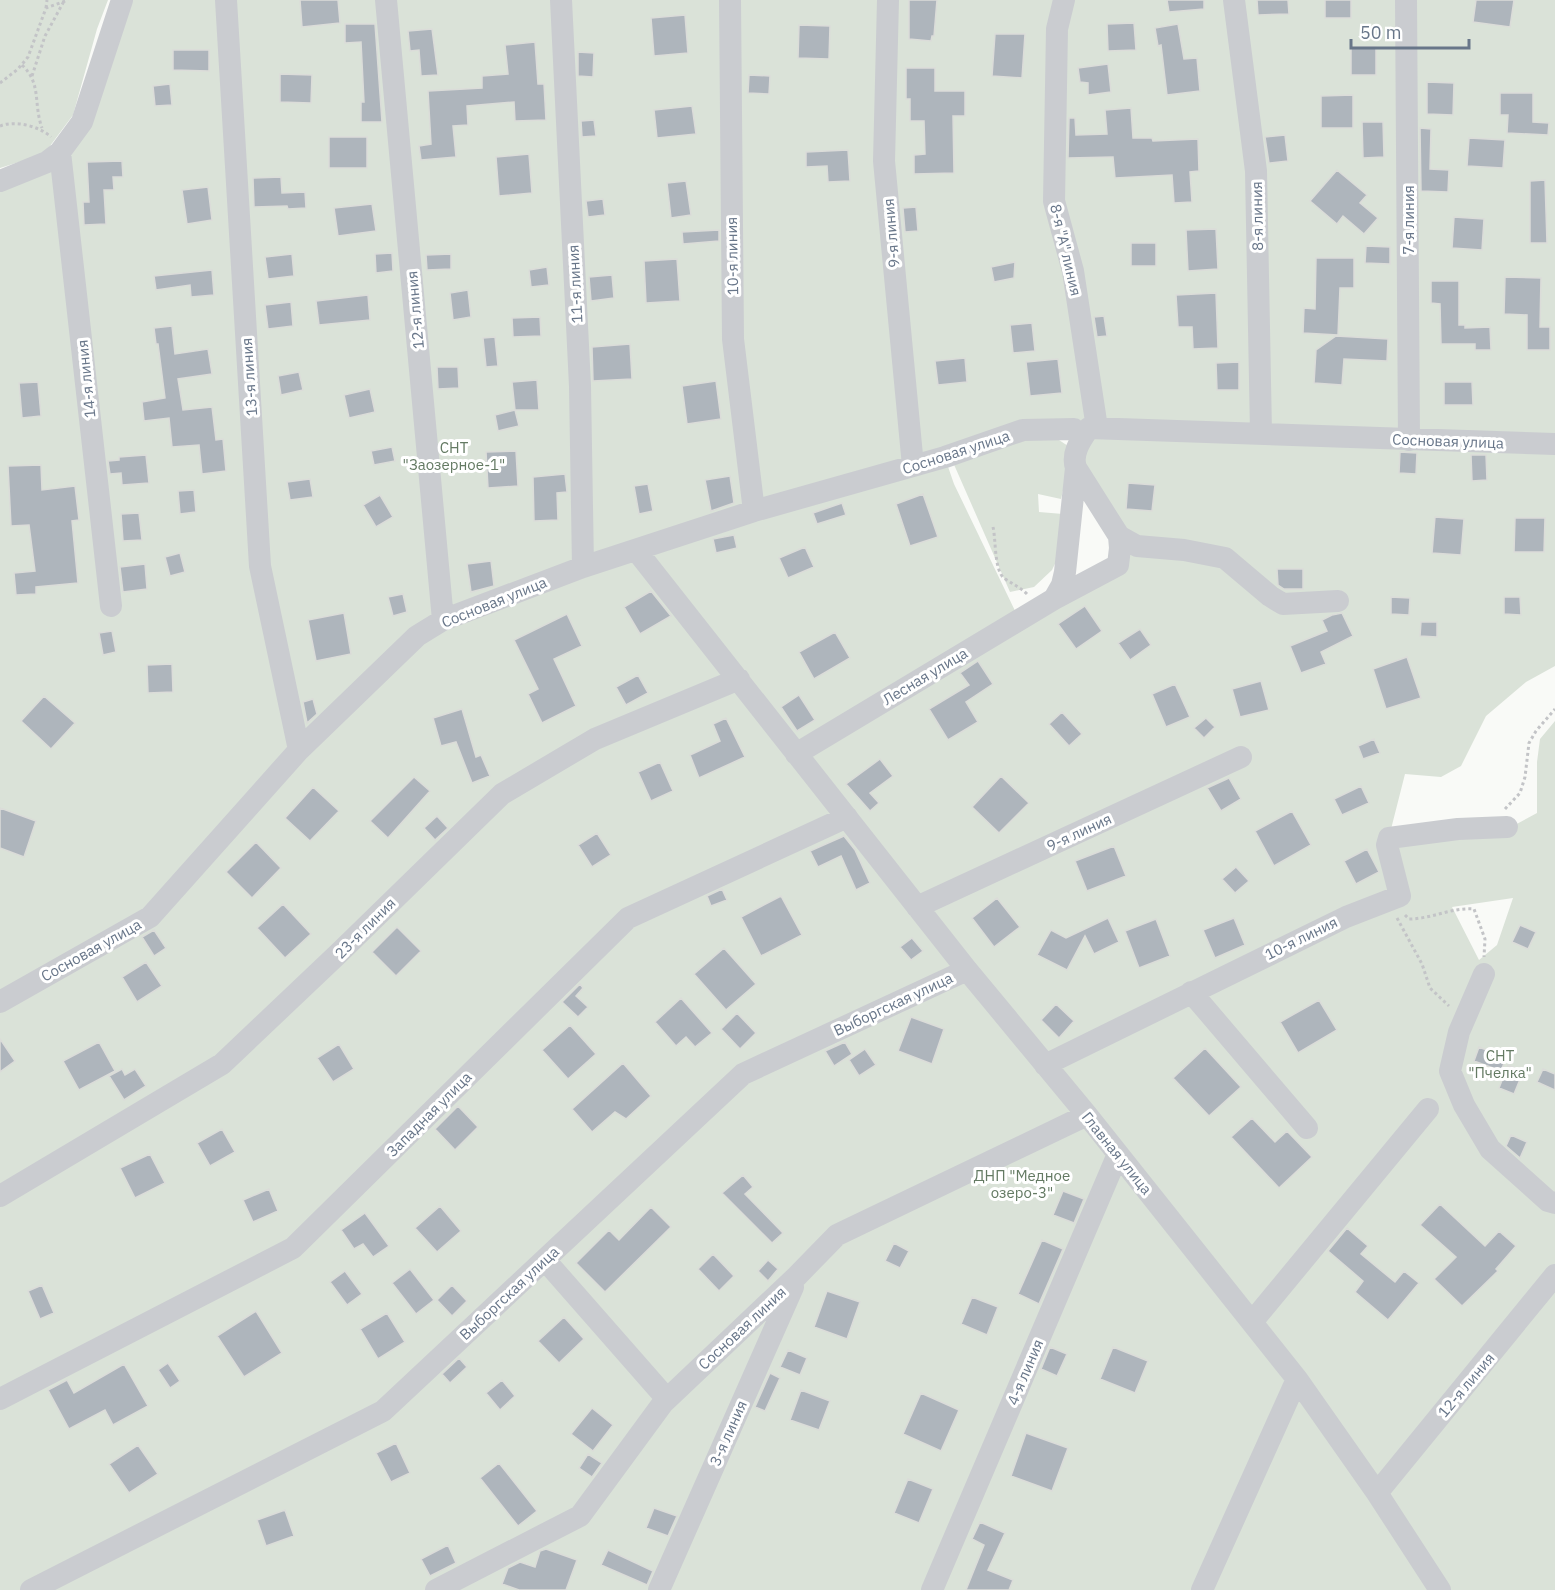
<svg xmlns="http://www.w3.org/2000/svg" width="1555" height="1590" font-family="'IBM Plex Sans',sans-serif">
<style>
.green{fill:#dae2d8;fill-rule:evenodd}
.building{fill:#aeb5bc;stroke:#dbdcd9;stroke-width:1.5}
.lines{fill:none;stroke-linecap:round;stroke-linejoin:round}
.path{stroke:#c3c4c7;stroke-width:3;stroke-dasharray:3 3;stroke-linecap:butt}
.minor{stroke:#caccd0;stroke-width:22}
.labels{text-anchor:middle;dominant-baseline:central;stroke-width:6;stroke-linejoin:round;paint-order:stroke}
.street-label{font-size:15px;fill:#687689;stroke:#fff}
.park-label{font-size:15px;fill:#647a63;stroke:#fff}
</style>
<rect width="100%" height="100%" fill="#f9faf7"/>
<path class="green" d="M0,0H108L97,29L73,115L44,154L0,168Z
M122,0H1555V666L1526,682L1486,716L1461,766L1441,777L1405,774L1389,837L1513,826L1537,813V762L1540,739L1555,721V1590H0V181L60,152ZM1089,429L1080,476L1120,548L1099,577L1019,619L954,484L945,458L1023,430ZM1513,898L1497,945L1479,960L1452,907Z
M1013,437L1059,440L1068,446L1071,456L1061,499L1038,494L1039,512L1063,514V547L1052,570L1034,587L1010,592L952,460Z"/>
<path class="building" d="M300,0H338L340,23L302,27Z
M909,0H937L934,36H932L931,41L909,39Z
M1167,0H1204V9L1169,12Z
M1257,0H1288L1289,14L1258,15Z
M1325,0H1351V18H1325Z
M1476,0H1514L1510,27L1473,22Z
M685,15L688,53L654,56L651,18Z
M1134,23L1136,50L1108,51L1107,24Z
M345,24H375L382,122H361V102H364L361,42L345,43Z
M1178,24L1184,59L1197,58L1200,91L1167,95L1161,45L1158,46L1155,28Z
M799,25L830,26L829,59L798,58Z
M432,29L438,75L421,76L419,50L410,51L408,31Z
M995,34H1025L1022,78L992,76Z
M535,42L538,84H544L546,120L515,121L514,102L467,106L468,125L453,126L456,157L421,160L419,146L431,144L428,91L482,88V76L508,74L505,45Z
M1351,47H1376V75H1351Z
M173,50H209V71L173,70Z
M578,52L594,53L593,77L578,76Z
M1108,64L1111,92L1088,95V83L1080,82L1078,68Z
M906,68H935V91H965V116H953L954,173L914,174V155L925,154L924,121H910V99H906Z
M280,74L312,75L311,103L280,102Z
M749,75L770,76L769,94L748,93Z
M1427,82L1454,83L1453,115L1427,114Z
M170,84L172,105L155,106L153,86Z
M1500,93H1533V122L1549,123L1548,135L1507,133L1508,115H1500Z
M1353,95V128H1321V96Z
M692,106L696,134L657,138L654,110Z
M1131,108L1133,138H1152L1153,141L1198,139L1199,171L1190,172L1192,202L1174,203L1172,175L1115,178L1113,157L1068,158L1069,118H1075L1076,135L1107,134L1105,110Z
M594,120L596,136L582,137L581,121Z
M1362,122H1383L1384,157L1363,158Z
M1420,128L1431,129L1430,169L1449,170L1448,192L1421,191Z
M1285,135L1288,161L1269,163L1265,137Z
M329,137H367V168H329Z
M1469,138L1505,140L1503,168L1467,166Z
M848,150L850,181L828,182L827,166L806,167V152Z
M529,154L532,193L499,196L496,157Z
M122,161L123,177H113L114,190H104L106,224L84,225L83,202H89L87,162Z
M1337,170L1367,195L1360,203L1378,218L1364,234L1343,216L1337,224L1310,201Z
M281,177L282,193L305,192L306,208L288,209L287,206L254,207L253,178Z
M1545,180L1547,243H1530V181Z
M686,181L691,215L671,218L667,183Z
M208,187L212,220L187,224L182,190Z
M603,199L605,215L588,217L586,201Z
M372,204L376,231L338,236L334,208Z
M916,207L918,231L905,232L903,208Z
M1454,217L1484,219L1482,250L1452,248Z
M1216,229L1218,269L1188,271L1186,230Z
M719,230V241L683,244L682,232Z
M1131,243H1156V266H1131Z
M1366,246L1390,247V264L1365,263Z
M392,253L393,271L376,273L375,254Z
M292,254L294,276L268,279L265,257Z
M451,254V269L427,270L426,255Z
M1316,258H1354V288H1340L1338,335L1303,333L1304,308L1315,309Z
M677,259L680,301L646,303L644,261Z
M1015,262L1014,278L994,282L991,267Z
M547,267L549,285L531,287L529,270Z
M212,270L214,295L191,297L190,285L156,290L154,276Z
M612,275L614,298L591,301L589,277Z
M1505,277L1541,278L1540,327H1550V350H1527V315L1504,314Z
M1431,281H1459V325H1465V328L1490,327L1491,350H1475V344H1441L1440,304L1431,303Z
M468,290L471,317L453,320L450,293Z
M1216,293L1218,348L1193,349L1192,327H1178L1176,295Z
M368,295L370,320L319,325L316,301Z
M291,302L293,326L268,329L265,305Z
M1104,316L1107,336L1097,337L1094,317Z
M540,317L541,336L513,337L512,318Z
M1032,323L1035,351L1013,353L1010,325Z
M172,326L175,354L208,349L212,374L178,379L183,410L212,407L216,440L223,439L226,471L202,474L199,445L172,447L169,418L144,421L142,402L165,398L158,344H156L154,328Z
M1336,336L1388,339L1387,361L1344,359L1342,385L1314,383L1316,350Z
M495,337L498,366L486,367L483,338Z
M630,344L632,379L593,381L592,347Z
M965,358L967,382L938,385L935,361Z
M1058,359L1062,393L1030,396L1026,362Z
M1239,362V390H1217L1216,363Z
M437,367H458L459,388L438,389Z
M299,372L303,390L281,395L278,376Z
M537,380L539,410H515L512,382Z
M716,381L721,419L687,424L682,386Z
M38,382L41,416L22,418L19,383Z
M1444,382H1472L1473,405H1444Z
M370,389L375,412L349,418L344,395Z
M515,410L519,426L498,431L495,415Z
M392,447L395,461L374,465L371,451Z
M516,451L518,486L488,488L486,452Z
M1400,452L1417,453L1416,474L1399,473Z
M146,455L149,483L122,485L121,473L110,474L108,461L119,460V457Z
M1471,455H1486L1487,480L1472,481Z
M41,465L42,490L75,486L79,520L72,521L78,583L36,587V594L16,595L14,573L35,571L29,525L11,526L8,466Z
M565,474L567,492L557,493L558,520L534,521L533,477Z
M730,476L734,503L711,511L705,480Z
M310,479L313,497L290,500L287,482Z
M1128,483L1155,485L1152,511L1126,509Z
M648,484L653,511L639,514L634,486Z
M194,490L196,512L180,514L178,491Z
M923,494L938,537L910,546L896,504Z
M380,495L393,517L376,527L363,505Z
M842,503L846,515L817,524L813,513Z
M139,513L142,540L123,541L121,514Z
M1435,517L1464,519L1461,555L1432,553Z
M1515,518H1545L1544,552H1514Z
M734,535L737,548L716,553L713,539Z
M805,547L814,567L788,578L779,558Z
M180,553L185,572L170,576L165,557Z
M491,561L494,586L471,592L467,564Z
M145,564L147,589L123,592L120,567Z
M1277,569H1303V589H1284L1278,585Z
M651,591L671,616L640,634L624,607Z
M403,594L407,612L393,616L388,597Z
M1391,597L1410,598L1409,615L1391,614Z
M1504,597H1520L1521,615L1504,614Z
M1085,606L1102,631L1076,649L1058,624Z
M344,613L351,654L316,661L308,620Z
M1342,613L1353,636L1321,652L1326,664L1301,673L1290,646L1327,631L1322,620L1332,615Z
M567,614L582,646L554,659L576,706L542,723L528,694L538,689L514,640Z
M1421,622H1437V637L1420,636Z
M1140,629L1151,645L1130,660L1118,643Z
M112,631L116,652L103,655L99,633Z
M835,632L850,658L814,679L799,652Z
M1407,657L1421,698L1386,709L1373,669Z
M978,661L993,684L966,702L978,722L948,740L929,709L969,685L960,673Z
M172,664L173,692L148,693L147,665Z
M638,675L648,693L626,705L616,687Z
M1261,681L1269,710L1240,717L1232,689Z
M1175,684L1190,717L1166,727L1152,694Z
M799,695L815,720L797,731L781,707Z
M44,696L75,723L51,749L21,721Z
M313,699L317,714L307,723L303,702Z
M462,709L476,757L481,755L490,776L472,783L456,742L441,746L433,718Z
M1062,712L1082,734L1069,746L1049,724Z
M726,718L745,757L699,778L690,755L720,741L713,724Z
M1206,718L1215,727L1204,738L1194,728Z
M1374,739L1380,753L1363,759L1358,746Z
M880,759L893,776L870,793L879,803L870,811L846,784Z
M660,762L673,791L651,801L638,772Z
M1001,776L1029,803L999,833L972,807Z
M414,777L430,791L388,838L370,821Z
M1229,778L1241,799L1221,811L1207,788Z
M1361,786L1369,803L1342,815L1334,799Z
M313,787L339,811L310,841L285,818Z
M0,808L36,821L24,857L0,848Z
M1292,811L1311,845L1274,866L1255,831Z
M437,816L448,828L435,840L424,828Z
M597,833L611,855L592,867L578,845Z
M844,836L855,850L870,883L856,890L841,856L818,867L810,851Z
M256,842L281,868L252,898L226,872Z
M1114,846L1126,876L1087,891L1075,861Z
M1367,849L1379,872L1356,884L1344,861Z
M1236,867L1249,881L1235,893L1222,879Z
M722,889L727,900L711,906L707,896Z
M781,896L802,935L761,956L741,917Z
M997,898L1020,927L994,947L972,918Z
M283,904L311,934L285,958L257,928Z
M1108,918L1119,942L1094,954L1085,936L1067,970L1037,955L1051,930L1066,938Z
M1234,918L1245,945L1215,958L1203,930Z
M1156,919L1170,956L1139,968L1125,931Z
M1520,925L1536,932L1528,949L1512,942Z
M397,927L421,951L396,976L372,952Z
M154,930L166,948L154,956L142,937Z
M912,938L923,951L911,960L900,947Z
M724,948L756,984L726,1010L694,974Z
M146,962L162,986L137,1002L122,977Z
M580,984L583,988L576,996L588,1007L578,1017L562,1002Z
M681,998L712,1033L695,1047L686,1037L676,1046L655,1022Z
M1319,1000L1337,1030L1298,1053L1280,1022Z
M1056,1004L1074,1021L1059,1038L1041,1020Z
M737,1013L756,1033L740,1049L721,1029Z
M911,1017L944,1029L932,1064L898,1051Z
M570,1025L596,1054L568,1079L542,1050Z
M0,1039L15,1061L0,1072Z
M99,1042L115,1071L79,1090L63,1061Z
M845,1042L852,1054L834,1066L825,1051Z
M339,1044L354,1069L333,1082L317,1058Z
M1479,1047L1506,1058L1501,1071L1474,1061Z
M1205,1048L1241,1087L1209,1116L1173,1078Z
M865,1049L876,1065L859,1076L849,1060Z
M623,1063L651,1096L626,1119L615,1112L592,1132L572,1109Z
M1508,1065L1523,1072L1514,1094L1499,1088Z
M122,1069L125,1075L135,1069L146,1086L124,1100L109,1076Z
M1543,1069L1555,1074V1090L1537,1082Z
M458,1106L478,1127L455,1150L435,1129Z
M1252,1118L1275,1142L1287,1131L1312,1157L1279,1188L1231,1137Z
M222,1129L235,1152L210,1166L197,1143Z
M1511,1135L1527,1142L1520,1158L1506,1146Z
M150,1154L165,1183L135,1198L120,1168Z
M743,1175L753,1187L745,1194L783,1233L772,1243L722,1193Z
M269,1189L278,1211L253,1222L243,1200Z
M1063,1191L1084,1199L1074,1223L1053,1215Z
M1440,1204L1485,1246L1499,1231L1516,1246L1496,1269L1498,1271L1462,1306L1434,1279L1456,1257L1420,1225Z
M440,1206L461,1231L437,1252L415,1228Z
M651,1207L671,1227L605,1292L576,1263L609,1230L619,1240Z
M365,1213L389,1246L373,1257L363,1244L354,1249L341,1230Z
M1347,1228L1368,1246L1361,1254L1395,1282L1404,1271L1419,1283L1388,1320L1355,1292L1363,1281L1328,1251Z
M1042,1240L1063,1249L1039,1304L1018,1294Z
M894,1243L909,1251L900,1268L885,1261Z
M713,1254L734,1276L719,1291L698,1269Z
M768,1260L778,1269L768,1281L758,1271Z
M410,1269L434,1300L416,1314L392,1283Z
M345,1271L362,1294L347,1305L330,1282Z
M42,1285L54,1313L40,1319L28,1291Z
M452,1285L467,1301L452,1316L437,1300Z
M827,1291L860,1302L847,1339L814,1327Z
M972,1297L998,1307L987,1335L961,1324Z
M256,1311L282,1353L244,1377L217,1336Z
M387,1313L405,1342L378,1359L360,1329Z
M564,1317L584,1339L559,1363L538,1341Z
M1050,1347L1067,1354L1057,1376L1041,1369Z
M1113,1347L1148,1361L1135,1393L1100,1379Z
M788,1350L807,1358L800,1375L780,1367Z
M459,1358L467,1367L450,1383L442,1374Z
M168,1363L180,1381L170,1388L158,1370Z
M124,1364L148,1406L113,1425L105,1410L69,1429L48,1390L67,1380L74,1393Z
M770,1373L780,1378L765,1411L755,1407Z
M502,1380L515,1396L500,1410L486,1393Z
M801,1390L830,1401L819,1430L790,1420Z
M921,1393L959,1410L941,1451L903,1434Z
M592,1408L613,1425L593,1451L571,1434Z
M1026,1433L1068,1448L1052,1491L1011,1476Z
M396,1443L410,1473L391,1482L376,1453Z
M138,1445L158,1474L129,1493L109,1464Z
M588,1454L602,1463L592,1477L579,1468Z
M499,1463L537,1511L518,1526L480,1478Z
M908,1479L933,1489L919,1523L894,1513Z
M654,1508L677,1516L668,1536L646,1528Z
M285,1510L294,1536L266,1546L257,1520Z
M980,1522L1005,1533L988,1570L1013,1580L1009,1590H966L984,1545L972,1539Z
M448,1545L456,1563L430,1576L421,1559Z
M546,1549L577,1560L566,1590H519L502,1584L508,1568L520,1562L535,1567L540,1551Z
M608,1550L653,1571L647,1585L601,1565Z"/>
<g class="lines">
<path class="path" d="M46,8L47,0
M22,65C42,84 33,103 42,128
M32,76L45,36L64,1
M0,83L18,69L28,57L46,8L68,0
M0,126C15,120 39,126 51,137
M993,527C996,539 994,570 1004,578C1012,584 1020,587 1027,594
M1505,809L1520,793L1525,777L1529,743L1536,731L1555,709
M1405,915L1409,919C1431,919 1453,907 1474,909L1485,939L1484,957
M1397,918L1422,964L1430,988L1449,1006"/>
<path class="minor" d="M226,0L260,566L299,750
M386,0L443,620
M561,0L580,386L583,567
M730,0L733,339L754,511
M888,0L884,161L913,466
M1064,0L1057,29L1054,201L1073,271L1097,428
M1234,0L1256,171L1261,433
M1406,0L1409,440
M60,152L111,606
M0,181L47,162L60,152L82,122L122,0
M1119,536L1137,546L1184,550L1225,558L1270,596L1283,604L1338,601
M636,550L967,970L1087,1115L1297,1379L1377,1493L1440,1590
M1054,599L1118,565L1120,548L1119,536L1076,468
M796,754L1054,599L1062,585L1065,572L1076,468C1071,453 1081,440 1089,428L1555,444
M917,907L1241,757
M1484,974L1459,1032L1450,1071L1464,1105L1490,1149L1548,1201L1555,1203
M1191,992L1307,1128
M0,1002L150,917L299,750L417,636L443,620L583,567L754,511L945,457L1023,430L1074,429
M1045,1065L1346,917L1400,896L1387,845L1389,838L1458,829L1507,827
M0,1196L222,1064L339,953L502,794L595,739L739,679
M545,1260L667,1399
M1252,1322L1428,1109
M0,1399L293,1248L628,918L847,817
M1377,1493L1555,1275
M31,1590L383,1411L743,1074L967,970
M436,1590L580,1516L663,1403L797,1276L837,1235L1087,1115
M659,1590L793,1287
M932,1590L1118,1154
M1202,1590L1297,1379"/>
</g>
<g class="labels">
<g class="street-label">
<text transform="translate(1257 216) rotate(-91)">8-я линия</text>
<text transform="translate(1408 220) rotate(-90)">7-я линия</text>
<text transform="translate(891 233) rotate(-95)">9-я линия</text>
<text transform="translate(1066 250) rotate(77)">8-я "А" линия</text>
<text transform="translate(732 256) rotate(-91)">10-я линия</text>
<text transform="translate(575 284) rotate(-93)">11-я линия</text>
<text transform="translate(415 310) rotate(-95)">12-я линия</text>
<text transform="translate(249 377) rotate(-94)">13-я линия</text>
<text transform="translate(86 379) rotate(-96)">14-я линия</text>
<text transform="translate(1448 441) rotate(2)">Сосновая улица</text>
<text transform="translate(956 452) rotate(-18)">Сосновая улица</text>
<text transform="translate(494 602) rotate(-22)">Сосновая улица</text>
<text transform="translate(925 676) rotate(-31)">Лесная улица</text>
<text transform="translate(1079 832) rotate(-25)">9-я линия</text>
<text transform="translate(365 928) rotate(-45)">23-я линия</text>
<text transform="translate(1301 938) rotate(-26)">10-я линия</text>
<text transform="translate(91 950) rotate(-29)">Сосновая улица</text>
<text transform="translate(893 1004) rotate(-25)">Выборгская улица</text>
<text transform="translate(429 1114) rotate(-45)">Западная улица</text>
<text transform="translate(1117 1153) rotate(51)">Главная улица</text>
<text transform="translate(509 1293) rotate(-43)">Выборгская улица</text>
<text transform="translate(742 1328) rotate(-43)">Сосновая линия</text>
<text transform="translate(1025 1372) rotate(-67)">4-я линия</text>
<text transform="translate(1466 1385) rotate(-50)">12-я линия</text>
<text transform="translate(728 1433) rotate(-66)">3-я линия</text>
</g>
<g class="park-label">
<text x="454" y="447">СНТ<tspan x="454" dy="17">"Заозерное-1"</tspan></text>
<text x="1500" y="1055">СНТ<tspan x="1500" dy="17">"Пчелка"</tspan></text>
<text x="1022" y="1175">ДНП "Медное<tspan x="1022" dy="17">озеро-3"</tspan></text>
</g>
</g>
<path d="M1351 39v9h118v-9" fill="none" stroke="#687689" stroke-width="3"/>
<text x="1360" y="39" font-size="18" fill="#687689" stroke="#ffffff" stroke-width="4.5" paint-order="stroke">50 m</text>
</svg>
